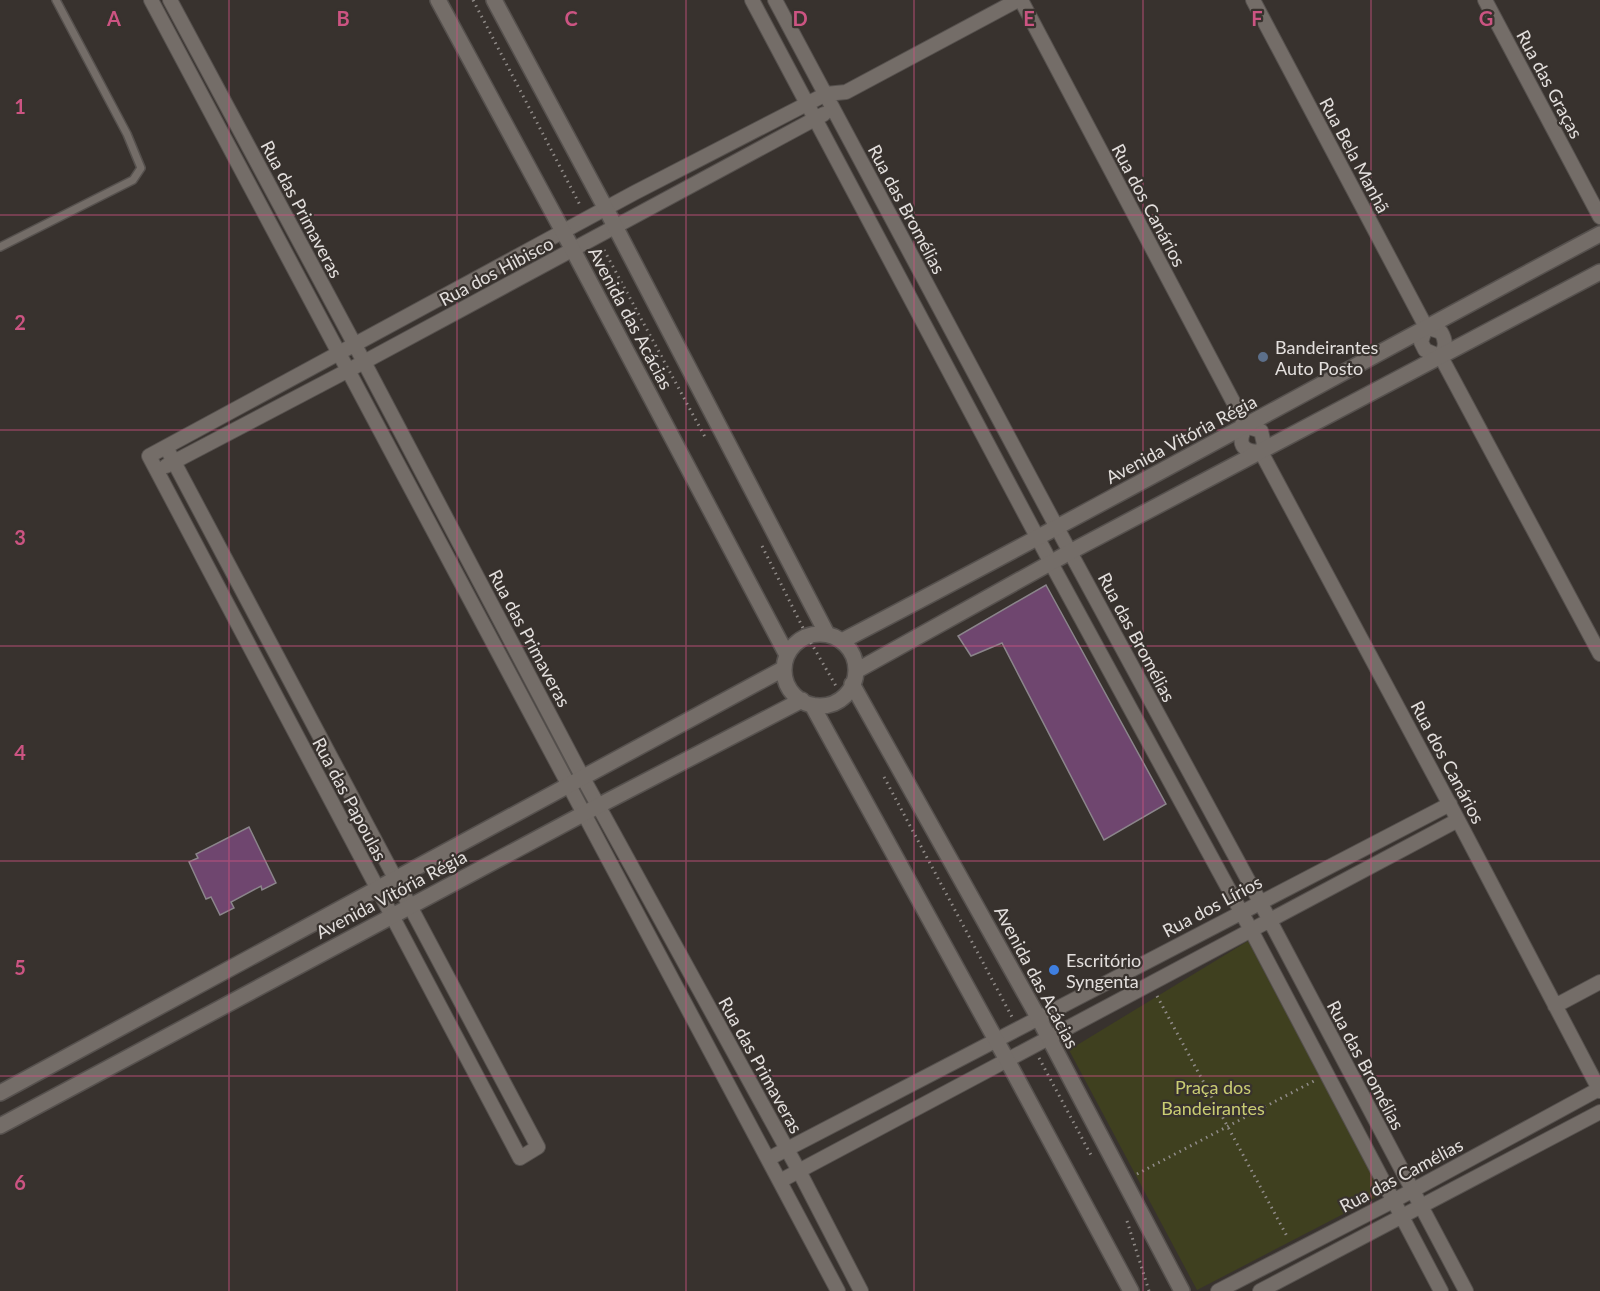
<svg xmlns="http://www.w3.org/2000/svg" width="1600" height="1291" font-family="Lato,sans-serif">
<style>
.green{fill:#3f401f}
.building{fill:#6f466f;stroke:#8b858b;stroke-width:1.5}
.lines{fill:none;stroke-linecap:round;stroke-linejoin:round}
.lane-casing{stroke:#56514e;stroke-width:10}
.street-casing{stroke:#56514e;stroke-width:16}
.secondary-casing{stroke:#56514e;stroke-width:18}
.path{stroke:#908b88;stroke-width:3;stroke-dasharray:1.5 4.5;stroke-linecap:butt}
.lane{stroke:#746d68;stroke-width:7}
.street{stroke:#746d68;stroke-width:14}
.secondary{stroke:#746d68;stroke-width:15}
.grid{fill:none;stroke:#cc5482;stroke-width:1.5;stroke-opacity:0.55}
.service-dot{fill:#5c6f8a;stroke:#38322e;stroke-width:2}
.shop-dot{fill:#3f7fe0;stroke:#38322e;stroke-width:2}
.labels{text-anchor:middle;dominant-baseline:central;stroke-width:4.5;stroke-linejoin:round;paint-order:stroke}
.street-label{font-size:18px;fill:#e3dfdd;stroke:#38322e}
.poi-label{font-size:18px;fill:#e3dfdd;stroke:#38322e;text-anchor:start}
.park-label{font-size:18px;fill:#cacd73;stroke:#38322e}
.grid-label{font-size:20px;text-anchor:middle;font-weight:bold;fill:#cc5482;stroke:#38322e;stroke-width:4.5;stroke-linejoin:round;paint-order:stroke}
</style>
<rect width="100%" height="100%" fill="#38322e"/>
<path class="green" d="M1248,941L1382,1194L1197,1290L1069,1050Z"/>
<path class="building" d="M1046,585L1166,804L1104,840L1002,643L971,656L958,636Z
M249,827L276,883L262,890L261,886L231,902L234,908L220,915L211,897L206,899L189,862L198,858L196,854Z"/>
<g class="lines">
<defs>
<path id="lane" d="M0,247L133,180L141,168L127,134L56,0"/>
<path id="street" d="M151,0L838,1291
M170,0L364,362L583,778L799,1171L861,1291
M752,0L1051,563L1251,930L1441,1291
M775,0L1070,552L1260,902L1466,1291
M1021,0L1246,426
M1253,0L1426,327
M1485,0L1600,217
M1426,327L1441,332C1447,342 1445,347 1441,357
M1426,327L1421,342L1425,350L1441,357
M1441,357L1600,654
M1246,426C1237,443 1241,452 1261,452
M1246,426L1261,431L1264,444L1261,452
M166,447L538,1147L520,1158L149,456L634,193L826,94L846,92L1018,0
M1261,452L1458,820L1600,1091
M166,466L364,362L824,114
M1555,1006L1600,982
M768,1159L1450,804
M780,1181L1458,820
M1218,1291L1393,1201L1599,1089
M1260,1291L1600,1112"/>
<path id="secondary" d="M438,0L573,250L787,655
M494,0L606,209L827,634
M784 670a36 36 0 1 1 72 0a36 36 0 1 1-72 0Z
M842,641C1096,509 1347,369 1600,234
M856,671L1070,552L1600,272
M852,684L1038,1017L1182,1291
M812,705L1007,1060L1131,1291
M0,1093L783,669
M0,1126L598,806L802,700"/>
</defs>
<use href="#lane" class="lane-casing"/>
<use href="#street" class="street-casing"/>
<use href="#secondary" class="secondary-casing"/>
<path class="path" d="M473,0L581,207
M604,250L705,437
M762,546L807,636L836,686
M884,777L1012,1017
M1157,996L1288,1238
M1039,1058L1091,1155
M1137,1174L1314,1081
M1127,1221L1149,1291"/>
<use href="#lane" class="lane"/>
<use href="#street" class="street"/>
<use href="#secondary" class="secondary"/>
</g>
<path class="grid" d="M229,0V1291M457,0V1291M686,0V1291M914,0V1291M1143,0V1291M1371,0V1291M0,215H1600M0,430H1600M0,646H1600M0,861H1600M0,1076H1600"/>
<circle class="service-dot" cx="1263" cy="357" r="6"/>
<circle class="shop-dot" cx="1054" cy="970" r="6"/>
<g class="labels">
<g class="street-label">
<text transform="translate(1550 84) rotate(62)">Rua das Graças</text>
<text transform="translate(1355 155) rotate(62)">Rua Bela Manhã</text>
<text transform="translate(1149 205) rotate(62)">Rua dos Canários</text>
<text transform="translate(302 209) rotate(62)">Rua das Primaveras</text>
<text transform="translate(907 209) rotate(62)">Rua das Bromélias</text>
<text transform="translate(496 271) rotate(-28)">Rua dos Hibisco</text>
<text transform="translate(631 318) rotate(62)">Avenida das Acácias</text>
<text transform="translate(1181 439) rotate(-28)">Avenida Vitória Régia</text>
<text transform="translate(1137 637) rotate(62)">Rua das Bromélias</text>
<text transform="translate(530 638) rotate(62)">Rua das Primaveras</text>
<text transform="translate(1448 762) rotate(62)">Rua dos Canários</text>
<text transform="translate(350 799) rotate(62)">Rua das Papoulas</text>
<text transform="translate(391 894) rotate(-28)">Avenida Vitória Régia</text>
<text transform="translate(1212 906) rotate(-28)">Rua dos Lírios</text>
<text transform="translate(1037 977) rotate(62)">Avenida das Acácias</text>
<text transform="translate(761 1065) rotate(61)">Rua das Primaveras</text>
<text transform="translate(1366 1065) rotate(62)">Rua das Bromélias</text>
<text transform="translate(1401 1175) rotate(-28)">Rua das Camélias</text>
</g>
<g class="poi-label">
<text x="1275" y="347">Bandeirantes<tspan x="1275" dy="21">Auto Posto</tspan></text>
<text x="1066" y="960">Escritório<tspan x="1066" dy="21">Syngenta</tspan></text>
</g>
<g class="park-label">
<text x="1213" y="1087">Praça dos<tspan x="1213" dy="21">Bandeirantes</tspan></text>
</g>
</g>
<g class="grid-label">
<text x="114" y="26">A</text>
<text x="343" y="26">B</text>
<text x="571" y="26">C</text>
<text x="800" y="26">D</text>
<text x="1029" y="26">E</text>
<text x="1257" y="26">F</text>
<text x="1486" y="26">G</text>
<text x="20" y="114">1</text>
<text x="20" y="330">2</text>
<text x="20" y="545">3</text>
<text x="20" y="760">4</text>
<text x="20" y="975">5</text>
<text x="20" y="1190">6</text>
</g>
</svg>
